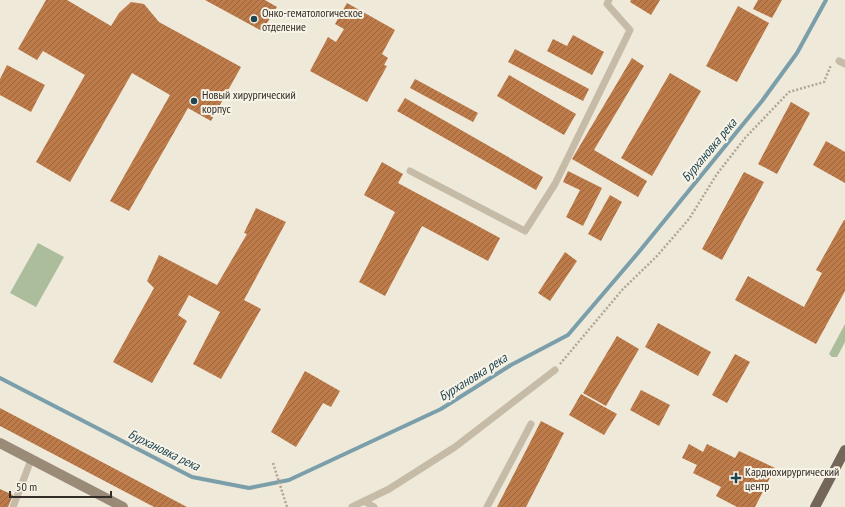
<svg xmlns="http://www.w3.org/2000/svg" width="845" height="507" font-family="'PT Sans Narrow',sans-serif">
<style>
.grass{fill:#abbd9b}
.lines{fill:none;stroke-linecap:round;stroke-linejoin:round}
.stream{stroke:#7b9faa;stroke-width:4}
.building{fill:url(#building-hatch)}
.path{stroke:#b2a591;stroke-width:2.5;stroke-dasharray:2 2;stroke-linecap:butt}
.lane{stroke:#c6bba7;stroke-width:7}
.secondary{stroke:#9a8b78;stroke-width:10}
.primary{stroke:#746759;stroke-width:10}
.poi-dot{fill:#204552;stroke:#f7f3e6;stroke-width:1.5}
.labels{text-anchor:middle;dominant-baseline:central;stroke-width:4;stroke-linejoin:round;paint-order:stroke}
.poi-label{font-size:12px;fill:#332d27;stroke:#f7f3e6;text-anchor:start}
.water-label{font-size:13px;font-style:italic;fill:#204552;stroke:#f7f3e6}
</style>
<defs>
<pattern id="building-hatch" width="6" height="6" patternUnits="userSpaceOnUse"><rect width="6" height="6" fill="#bd7b4a"/><path d="M-1 1l2-2M0 6l6-6M5 7l2-2" fill="none" stroke="#9a653e"/></pattern>
</defs>
<rect width="100%" height="100%" fill="#efe9da"/>
<path class="grass" d="M38,243L64,257L36,307L10,293Z
M845,324V342L837,357H832L829,354Z"/>
<g class="lines">
<path class="stream" d="M0,378L192,477L249,488L289,480L441,409L511,365L568,335L638,253L762,101L797,53L826,0"/>
</g>
<path class="building" d="M46,0H67L111,26L119,13L131,2L144,4L159,22L241,67L211,121L188,108L129,211L110,201L170,95L132,73L70,182L36,162L85,75L43,51L37,60L18,49Z
M205,0H265L277,7L262,31Z
M631,0H660L651,15L630,2Z
M758,0H782L772,18L753,9Z
M347,3L395,30L382,54L388,58L384,65L387,66L367,102L310,71L328,37L336,42L344,29L335,24Z
M738,6L769,23L737,82L706,66Z
M573,35L604,52L592,75L547,51L553,39L567,46Z
M515,49L589,89L583,101L508,62Z
M632,58L644,66L594,150L647,181L638,197L572,159Z
M7,65L45,85L31,112L0,95V79Z
M670,73L701,91L652,176L621,158Z
M509,75L576,114L564,135L497,96Z
M415,79L478,113L473,122L410,88Z
M405,98L543,177L536,190L397,111Z
M791,102L810,113L777,174L758,164Z
M826,141L845,152V183L813,165Z
M382,162L403,174L398,183L500,238L488,261L422,226L385,296L359,282L395,212L364,195Z
M568,171L602,188L583,226L566,217L580,190L563,182Z
M744,172L764,182L722,260L702,249Z
M610,195L622,202L601,241L588,234Z
M256,208L286,222L244,300L261,309L221,379L193,364L220,312L189,295L178,315L187,321L152,383L113,362L154,288L147,281L159,255L217,285L247,234L244,233Z
M844,220H845V291L816,344L735,300L748,276L804,307L822,273L816,270Z
M565,252L577,261L550,301L538,293Z
M658,323L711,352L698,376L645,347Z
M617,336L639,349L606,406L583,393Z
M735,354L750,362L727,403L712,395Z
M305,371L340,391L331,407L323,403L296,447L271,432Z
M641,390L670,405L659,426L630,410Z
M581,394L617,414L604,435L569,415Z
M0,408L187,507H154L0,426Z
M541,421L564,433L526,507H497Z
M689,444L703,452L707,444L735,458L739,451L775,468L755,507H737L716,496L721,487L693,473L697,465L682,458Z
M0,489L13,495L8,507H0Z"/>
<g class="lines">
<path class="path" d="M560,364L623,289L657,256L689,219L717,174L745,138L789,92L824,82L831,65
M273,463L287,507"/>
<path class="lane" d="M839,61L845,64
M410,171L525,231L555,184L630,30L607,4L609,0
M364,501L374,507
M13,507L31,460
M352,507L389,489L455,447L555,370
M487,507L531,424"/>
<path class="secondary" d="M0,443L123,507"/>
<path class="primary" d="M815,507L845,450"/>
</g>
<g class="poi-dot">
<circle cx="254" cy="19" r="4"/>
<circle cx="194" cy="101" r="4"/>
<path d="M734 472h4v4h4v4h-4v4h-4v-4h-4v-4h4z"/>
</g>
<g class="labels">
<g class="poi-label">
<text x="262" y="12">Онко-гематологическое<tspan x="262" dy="14">отделение</tspan></text>
<text x="202" y="94">Новый хирургический<tspan x="202" dy="14">корпус</tspan></text>
<text x="745" y="471">Кардиохирургический<tspan x="745" dy="14">центр</tspan></text>
</g>
<g class="water-label">
<text transform="translate(709 150) rotate(-50)">Бурхановка река</text>
<text transform="translate(473 377) rotate(-32)">Бурхановка река</text>
<text transform="translate(164 450) rotate(26)">Бурхановка река</text>
</g>
</g>
<path d="M10 491v6h101v-6" fill="none" stroke="#332d27" stroke-width="2"/>
<text x="16" y="491" font-size="12" fill="#332d27" stroke="#f7f3e6" stroke-width="3" paint-order="stroke">50 m</text>
</svg>
